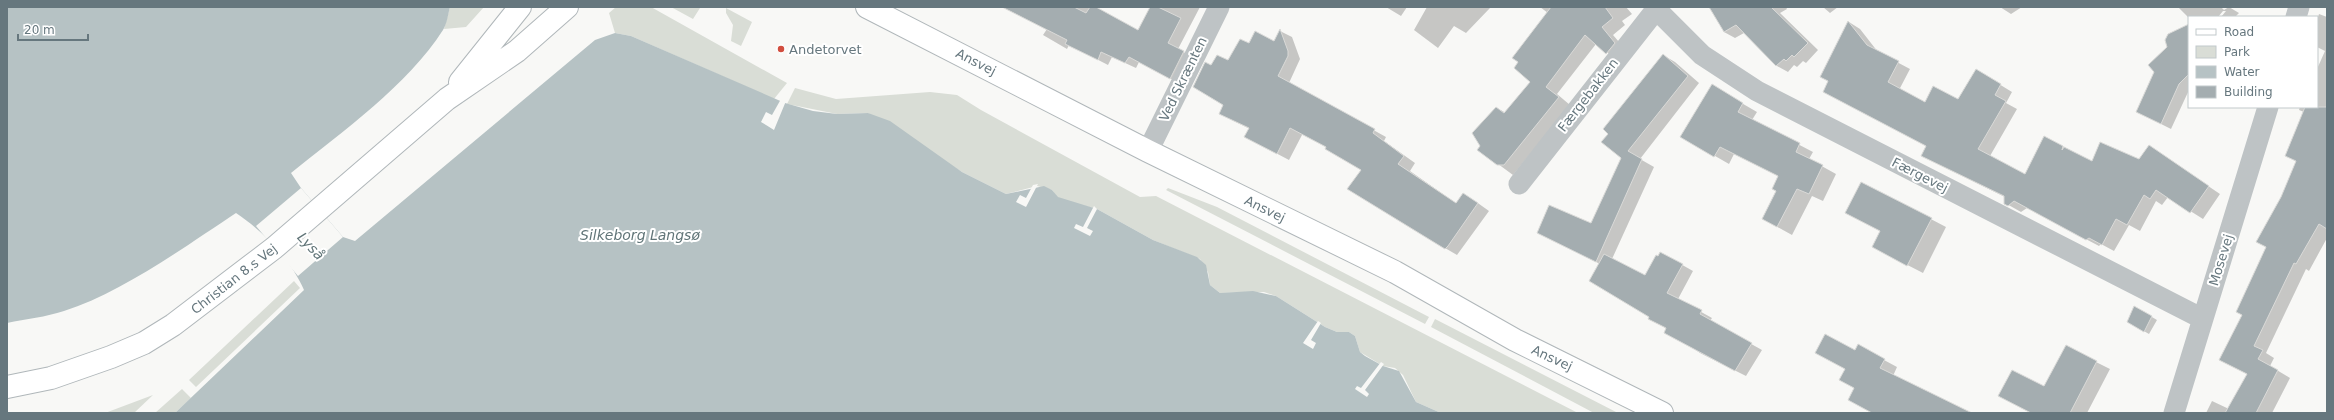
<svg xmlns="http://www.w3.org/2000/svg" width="2334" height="420" font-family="'DejaVu Sans',sans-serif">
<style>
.green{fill:#d9ddd6}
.water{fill:#b6c2c4}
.pier{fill:#f8f8f6}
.shadow{fill:#0003}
.building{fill:#a4adb0;stroke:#dadad8}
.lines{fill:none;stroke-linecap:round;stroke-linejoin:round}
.secondary-casing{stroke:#b0b7ba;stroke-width:24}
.street{stroke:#bec3c5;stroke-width:21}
.secondary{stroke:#fff;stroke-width:22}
.poi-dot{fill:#d14d3e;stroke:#fff;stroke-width:1.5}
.labels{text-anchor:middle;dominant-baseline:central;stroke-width:4;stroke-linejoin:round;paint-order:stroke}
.poi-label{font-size:13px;fill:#66777e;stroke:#fff;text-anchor:start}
.street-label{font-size:13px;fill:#66777e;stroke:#fff}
.water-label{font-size:14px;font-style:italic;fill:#617578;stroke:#fff}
</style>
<rect width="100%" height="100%" fill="#f8f8f6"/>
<path class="green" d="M450,7H484L466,27L444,29Z
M616,7H651L787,83L774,99L631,36L615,33L609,13Z
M671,7H703L700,8L693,19Z
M726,8L752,22L741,46L731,41L733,25L726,13Z
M795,88L836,99L930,92L957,95L981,110L1140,197L1156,196L1578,413H1441L1416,402L1403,375L1395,368L1383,366L1360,352L1355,336L1349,332H1337L1325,327L1276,296L1264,292L1220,293L1210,285L1208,272L1200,259L1153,240L1097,209L1065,201L1057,197L1052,190L1037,186L1006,194L962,172L868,113L837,114L787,104Z
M1168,188L1217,207L1429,317L1425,324L1166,190Z
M294,281L300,288L196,387L189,380Z
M1435,319L1618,413H1594L1431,327Z
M182,389L191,398L175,413H155Z
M153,395L134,413H105Z"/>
<path class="water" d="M7,7H450C448,14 447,24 443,30C408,85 342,132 291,173L301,188L343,237L355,241L595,40L615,33L631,36L785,103L813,111L837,114L868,113L890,121L962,172L1006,194L1044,186L1052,190L1058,197L1097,209L1153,240L1197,257L1206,265L1210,285L1220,293L1253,291L1276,296L1325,327L1337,332H1349L1355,336L1360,352L1365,356L1383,366L1399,371L1416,402L1441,413H175L304,290C291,260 263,231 236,213C186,246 121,293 64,311C46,317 26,319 7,323Z"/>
<path class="pier" d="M781,99L786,101L774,130L761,122L766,112L772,115Z
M1038,184L1026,207L1016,202L1020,195L1026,198L1033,185Z
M301,188L343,237L298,276L256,226Z
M1094,206L1097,209L1087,228L1093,231L1090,236L1074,228L1076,224L1083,227Z
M1318,321L1321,323L1311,340L1316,343L1313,349L1303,343Z
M1381,362L1384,364L1365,390L1369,394L1367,397L1355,389L1357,386L1361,388Z"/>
<path class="shadow" d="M1032,7H1094L1139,31L1151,7H1200L1178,49L1194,58L1181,84L1139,62L1136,68L1112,57L1108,65L1069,45L1067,49L1043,35L1047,29Z
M1386,7H1407L1401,16Z
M1427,7H1489L1490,8L1466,33L1454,26L1438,48L1414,30Z
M1540,7H1626L1632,14L1622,21L1625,25L1613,35L1626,50L1618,60L1596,44L1557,94L1570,105L1513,175L1479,150L1497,108L1506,113L1531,82L1548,13Z
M1710,7H1786L1787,9L1780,13L1818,50L1806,63L1803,61L1797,67L1794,65L1788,72L1777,66L1744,33L1735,38L1724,32Z
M1823,7H1838L1830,13Z
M2000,7H2022L2011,14Z
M2178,7H2221L2224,10L2229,7L2239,13L2235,17H2221L2226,11H2223L2218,17L2189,18Z
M2319,14L2327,17V178L2286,156L2304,112L2299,110L2300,107H2317V69L2325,51L2317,47V20Z
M1849,22L1860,29L1878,52L1910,69L1899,90L1925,103L1958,101L1976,70L2012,92L2006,103L2017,109L1990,156L2026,175L2045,137L2093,162L2139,160L2149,146L2220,194L2203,219L2168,197L2162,205L2156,201L2140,231L2129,225L2114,251L2101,244L2099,246L2027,208L2021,212L2005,203V197L1934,162L1927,146L1829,81Z
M2189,25V90L2171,129L2137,112Z
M1280,31L1292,37L1300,59L1289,83L1386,137L1384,141L1415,163L1410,171L1457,204L1475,201L1489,211L1457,255L1445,248L1363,170L1327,147L1303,133L1289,160L1257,143L1250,129L1232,120L1224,105L1211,66L1229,62L1274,43Z
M1663,55L1675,62L1699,83L1640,159L1654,167L1612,259L1645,277L1661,253L1693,271L1678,299L1712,318L1710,321L1762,350L1746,376L1700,353L1650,317L1600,264L1538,233L1592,225L1622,158Z
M1726,94L1757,112L1752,120L1813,152L1809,159L1836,174L1823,201L1812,196L1792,235L1763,219L1777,191L1779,176L1734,154L1729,164L1682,137Z
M1862,183L1946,227L1923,273L1888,255L1881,231Z
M2327,214V238L2309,271L2306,269L2266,353L2274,358L2270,366L2290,378L2272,413H2206L2212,401L2229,409L2248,374L2243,315Z
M2135,307L2157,320L2149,334L2128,322Z
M1855,351L1884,360L1897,367L1893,376L1970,413H1873L1855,388Z
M2096,362L2110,369L2087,413H2031L2044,388Z"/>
<path class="building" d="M1002,7H1074L1086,13L1090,7H1096L1138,30L1150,7H1158L1181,18L1168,43L1184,51L1170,79L1129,57L1125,63L1101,52L1098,60L1065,44L1067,40Z
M1551,7H1605L1613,18L1602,27L1615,43L1606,54L1585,35L1546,87L1559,97L1504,165H1497L1477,150L1480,146L1472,133L1496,107L1504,113L1530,82L1514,68L1518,62L1512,58Z
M1709,7H1771L1808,43L1794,57L1792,55L1786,61L1784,59L1776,66L1736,25L1724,32Z
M1848,21L1867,45L1899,61L1888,82L1925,102L1933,86L1958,99L1976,69L2001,84L1995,95L2006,101L1978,149L2025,174L2044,136L2063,146L2062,150L2064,147L2092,161L2100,142L2139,159L2149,145L2209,186L2190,213L2156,190L2150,199L2144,195L2127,225L2116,219L2102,245L2089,238L2086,240L2014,201L2008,206L2004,204V196L1921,156L1926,146L1823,92L1828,81L1820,77Z
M2189,24V74L2179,84L2161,124L2136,112L2154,72L2148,65L2167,47L2165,40L2168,34Z
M1280,29L1288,51V56L1278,76L1375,129L1373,133L1404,156L1398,164L1456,203L1463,193L1478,203L1448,246L1445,249L1347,189L1361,170L1325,149L1326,147L1290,128L1277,154L1244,137L1249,128L1219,114L1223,105L1193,87L1205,62L1211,65L1217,55L1228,60L1240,39L1249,43L1255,31L1274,41Z
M1663,54L1688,76L1628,151L1642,159L1596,262L1537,233L1549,205L1591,223L1621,158L1601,142L1608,134L1603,129Z
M1712,84L1743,103L1738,112L1800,143L1796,152L1823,165L1809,194L1797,189L1777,227L1762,219L1776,191L1772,189L1778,176L1720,147L1714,157L1680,137Z
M2305,107H2327V229L2319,224L2296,264L2294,263L2254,346L2263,350L2258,359L2278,370L2256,413H2225L2247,374L2219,360L2242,315L2236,312L2266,247L2256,242L2281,197L2296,161L2285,156Z
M1861,182L1932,218L1907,266L1872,247L1880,231L1845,213Z
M1660,252L1683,264L1667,293L1702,310L1700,314L1752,343L1735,371L1664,333L1666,328L1648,319L1649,317L1589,281L1604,254L1645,275L1656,255L1658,256Z
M2134,306L2152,316L2144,332L2127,322Z
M1825,334L1855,350L1858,344L1885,359L1880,368L1972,413H1872L1848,400L1854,388L1839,380L1845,369L1815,353Z
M2066,345L2097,361L2070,413H2031L1998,396L2012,370L2044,386Z"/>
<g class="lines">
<defs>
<path id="secondary" d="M867,7L1148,151L1395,272L1515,340L1662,413
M460,82L520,7
M7,387L51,378L111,357L144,343L173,325L274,248L447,99L517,51L567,7"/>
</defs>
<use href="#secondary" class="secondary-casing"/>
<path class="street" d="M1654,7L1702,55L1757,91L2203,319
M2296,17L2299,7
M1148,151L1219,7
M1519,184L1658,7
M2174,413L2268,107"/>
<use href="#secondary" class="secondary"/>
</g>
<circle class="poi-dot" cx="781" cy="49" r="4"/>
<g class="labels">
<g class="poi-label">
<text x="789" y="49">Andetorvet</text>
</g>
<g class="street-label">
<text transform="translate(976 62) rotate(27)">Ansvej</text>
<text transform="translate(1183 79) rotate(-64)">Ved Skrænten</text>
<text transform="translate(1588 95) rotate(-52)">Færgebakken</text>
<text transform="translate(1920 175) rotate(27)">Færgevej</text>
<text transform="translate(1265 209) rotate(26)">Ansvej</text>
<text transform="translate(2221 260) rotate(-73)">Mosevej</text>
<text transform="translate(234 279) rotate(-38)">Christian 8.s Vej</text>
<text transform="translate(1552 358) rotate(25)">Ansvej</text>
</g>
<g class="water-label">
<text x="640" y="235">Silkeborg Langsø</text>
<text transform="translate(311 246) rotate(47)">Lyså</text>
</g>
</g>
<rect width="2334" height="420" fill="none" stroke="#66777e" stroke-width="16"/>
<rect x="2188" y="16" width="130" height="92" fill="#ffffff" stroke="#c2c9cb"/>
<rect x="2196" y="29" width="20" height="6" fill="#ffffff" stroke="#c2c9cb"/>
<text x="2224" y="36" font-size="12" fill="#66777e">Road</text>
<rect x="2196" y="46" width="20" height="12" fill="#d9ddd6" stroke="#c2c9cb"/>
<text x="2224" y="56" font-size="12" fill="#66777e">Park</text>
<rect x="2196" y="66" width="20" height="12" fill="#b6c2c4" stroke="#c2c9cb"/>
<text x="2224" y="76" font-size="12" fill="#66777e">Water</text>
<rect x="2196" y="86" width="20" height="12" fill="#a4adb0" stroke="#c2c9cb"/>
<text x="2224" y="96" font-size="12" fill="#66777e">Building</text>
<path d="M18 34v6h70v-6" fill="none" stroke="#66777e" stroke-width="2"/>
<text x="24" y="34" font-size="12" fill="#66777e" stroke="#ffffff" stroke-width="3" paint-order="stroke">20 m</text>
</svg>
